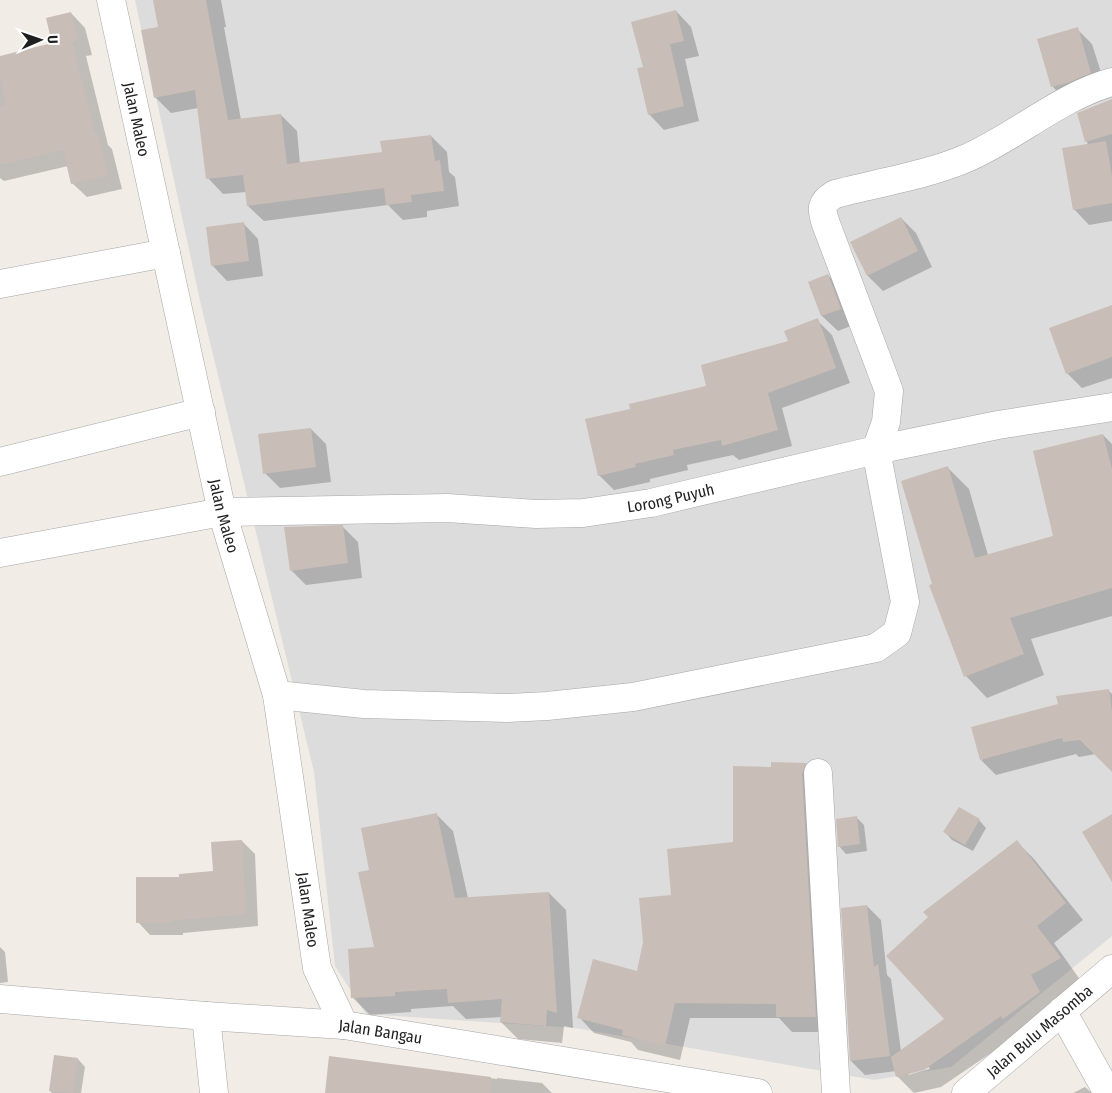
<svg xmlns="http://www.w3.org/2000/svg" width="1112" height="1093" font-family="'Fira Sans Condensed',sans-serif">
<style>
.residential{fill:#dddcdc}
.shadow{fill:#0003;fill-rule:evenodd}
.building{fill:#c9bdb7}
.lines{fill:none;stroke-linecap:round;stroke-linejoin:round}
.minor-casing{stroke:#a6a6a6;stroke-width:29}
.minor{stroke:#fff;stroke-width:28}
.labels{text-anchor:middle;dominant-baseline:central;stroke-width:4;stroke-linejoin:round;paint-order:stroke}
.street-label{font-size:16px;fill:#1f1f1f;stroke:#fff}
</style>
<rect width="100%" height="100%" fill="#f1ece5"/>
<path class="residential" d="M135,0H1112V936L951,1067L874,1080L575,1028L366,1014L335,966L314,772L201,305Z"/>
<path class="shadow" d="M155,0H221L226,27H224L241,120L281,115L297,131L300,164L383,154L431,136L447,152L449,172L455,177L459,206L427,211V217L403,220L388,205L264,221L248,206L246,192L223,194L208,178L198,108L171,113L155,97L160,28Z
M676,11L691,27L699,56L685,59L699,121L664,130L649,114L644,68Z
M71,13L85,28L92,55L86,56L108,145L112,149L122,189L87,197L72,183L68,166L4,181L0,178V58L54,44Z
M1077,29L1092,44L1106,88L1068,102L1053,87Z
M1112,100V221L1089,225L1074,209L1088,145L1078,114Z
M901,218L916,233L932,267L883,291L868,276L852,242Z
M243,223L258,239L263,276L227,281L212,265Z
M828,275L843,291L856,324L838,331L822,316L810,282Z
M1112,306V378L1082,388L1067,373Z
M817,320L832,335L850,383L782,408L792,446L739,460L733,455L687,465L688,470L650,479V482L614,490L599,475L631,409L708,387L789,342Z
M311,429L326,444L331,482L280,488L265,473Z
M1103,435L1112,444V616L1031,639L1044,675L987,698L966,676L934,584L948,468L969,489L988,555L1054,536Z
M343,527L358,542L362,578L306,585L291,570Z
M1109,691L1112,694V771L1096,754L1079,757L1076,754L996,775L981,760Z
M805,764L820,779L831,1032H792L779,1018H690L680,1060L638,1050L631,1042L594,1033L579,1017L638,972L673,896L734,843L772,768Z
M959,808L979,820L986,828L973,851L952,840L945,832Z
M436,814L453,831L468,898L549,893L566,910L573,1028L564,1026L562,1043L518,1039L501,1022L502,1017L466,1019L453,1006L411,1009V1012L370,1015L353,998L376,949L371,871Z
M856,817L864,825L867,851L846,854L839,846Z
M242,841L255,854L258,926L183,933V935H150L138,922L180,878L214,872Z
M1017,842L1034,859L1083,920L1054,943L1086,988L941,1087L914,1093L897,1076L896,1071L865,1075L851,1061L867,906L881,920L887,975L891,979L901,1051L946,1019ZM929,1067L930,1069L908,1075L911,1072Z
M0,947L5,952L8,982L0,983Z
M330,1057L497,1079V1078L542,1083L552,1093H326Z
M78,1059L85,1067L81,1093H52L50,1091Z
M1085,1087L1092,1093H1073Z"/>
<path class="building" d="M153,0H206L228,120L281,114L287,164L382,152L380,141L431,135L435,161L440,160L444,191L411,195L412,202L386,205L384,188L247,206L243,175L206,179L195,90L154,98L141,30L158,27Z
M676,10L684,41L670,44L684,106L648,115L637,68L643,67L631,22Z
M71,12L78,40L72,42L95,134H98L108,175L71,184L63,150L0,165V106L6,104L0,77V56L52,43L46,18Z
M1078,27L1091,73L1067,83L1051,87L1037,39Z
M1112,99V134L1085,142L1077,113Z
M1106,141L1112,177V203L1073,210L1062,148Z
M901,217L918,251L867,276L850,242Z
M244,222L249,261L211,266L206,227Z
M828,274L841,309L821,316L808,282Z
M1112,305V357L1066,374L1049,328Z
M818,318L836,368L768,393L778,430L722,446L721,440L673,450L674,455L635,464L636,467L598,476L585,419L630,409L629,404L706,386L701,365L788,341L784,331Z
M311,428L316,467L263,474L258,434Z
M1103,434L1112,469V588L1010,618L1024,654L964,677L929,585L932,584L901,481L948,466L975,558L1053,536L1033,451Z
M343,525L348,563L290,571L284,527Z
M1109,689L1112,712V772L1080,740L1063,742L1062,738L980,760L971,727L1058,704L1056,696Z
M771,762L806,763L802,774L816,1017H776V1004L675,1003L665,1046L622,1035L623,1030L577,1018L593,959L637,971L643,942L639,898L671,895L667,849L733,842V766L771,767Z
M959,807L980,819L965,845L943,832Z
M437,813L455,898L549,892L557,1013L547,1010L546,1026L500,1022L502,999L448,1003L447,989L395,992V996L351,998L348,949L374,947L358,872L369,870L361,828Z
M1112,814V882L1082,832Z
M857,816L860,844L838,847L836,819Z
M242,840L246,914L171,921V923H136V877H179V874L213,871L211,842Z
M1017,840L1066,903L1037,926L1061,958L1031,975L1040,992L1003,1019L1001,1016L924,1070L896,1077L891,1057L944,1019L886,956L928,917L923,912Z
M867,905L874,967L878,964L890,1056L850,1061L841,908Z
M54,1055L78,1058L73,1093L49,1091Z
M329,1056L491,1077L490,1093H325Z"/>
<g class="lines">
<defs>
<g id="minor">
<path id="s1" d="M111,0L222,512L277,695L317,968L344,1025"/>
<path d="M0,284L166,253"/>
<path d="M0,462L201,412"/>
<path id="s2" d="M0,553L222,512L447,508L536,514L583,513L651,503L876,450L998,425L1112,407"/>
<path d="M277,695L364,704L507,708L547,706L633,697L876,648L897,633L905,602L876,450L886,422L889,391L826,224C821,209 820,203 835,194C877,183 928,175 967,158C1017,136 1059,97 1112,82"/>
<path d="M818,773L836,1093"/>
<path id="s3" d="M0,999L206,1016L344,1025L758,1093"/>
<path d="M1062,1011L1108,1093"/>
<path d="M206,1016L214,1093"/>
<path id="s4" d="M966,1093L1112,969"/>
</g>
</defs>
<use href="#minor" class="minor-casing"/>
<use href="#minor" class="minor"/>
</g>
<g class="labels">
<g class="street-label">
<text stroke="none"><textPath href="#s1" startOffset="122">Jalan Maleo</textPath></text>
<text stroke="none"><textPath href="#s2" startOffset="676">Lorong Puyuh</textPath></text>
<text stroke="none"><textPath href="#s1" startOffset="528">Jalan Maleo</textPath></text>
<text stroke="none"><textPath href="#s1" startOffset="932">Jalan Maleo</textPath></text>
<text stroke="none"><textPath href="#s4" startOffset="96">Jalan Bulu Masomba</textPath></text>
<text stroke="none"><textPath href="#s3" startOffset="382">Jalan Bangau</textPath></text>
</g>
</g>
<g transform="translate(40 40) rotate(88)" stroke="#ffffff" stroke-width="4" paint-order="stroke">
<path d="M0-4L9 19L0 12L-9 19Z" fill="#1f1f1f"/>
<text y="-8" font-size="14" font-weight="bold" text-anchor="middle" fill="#1f1f1f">U</text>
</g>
</svg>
